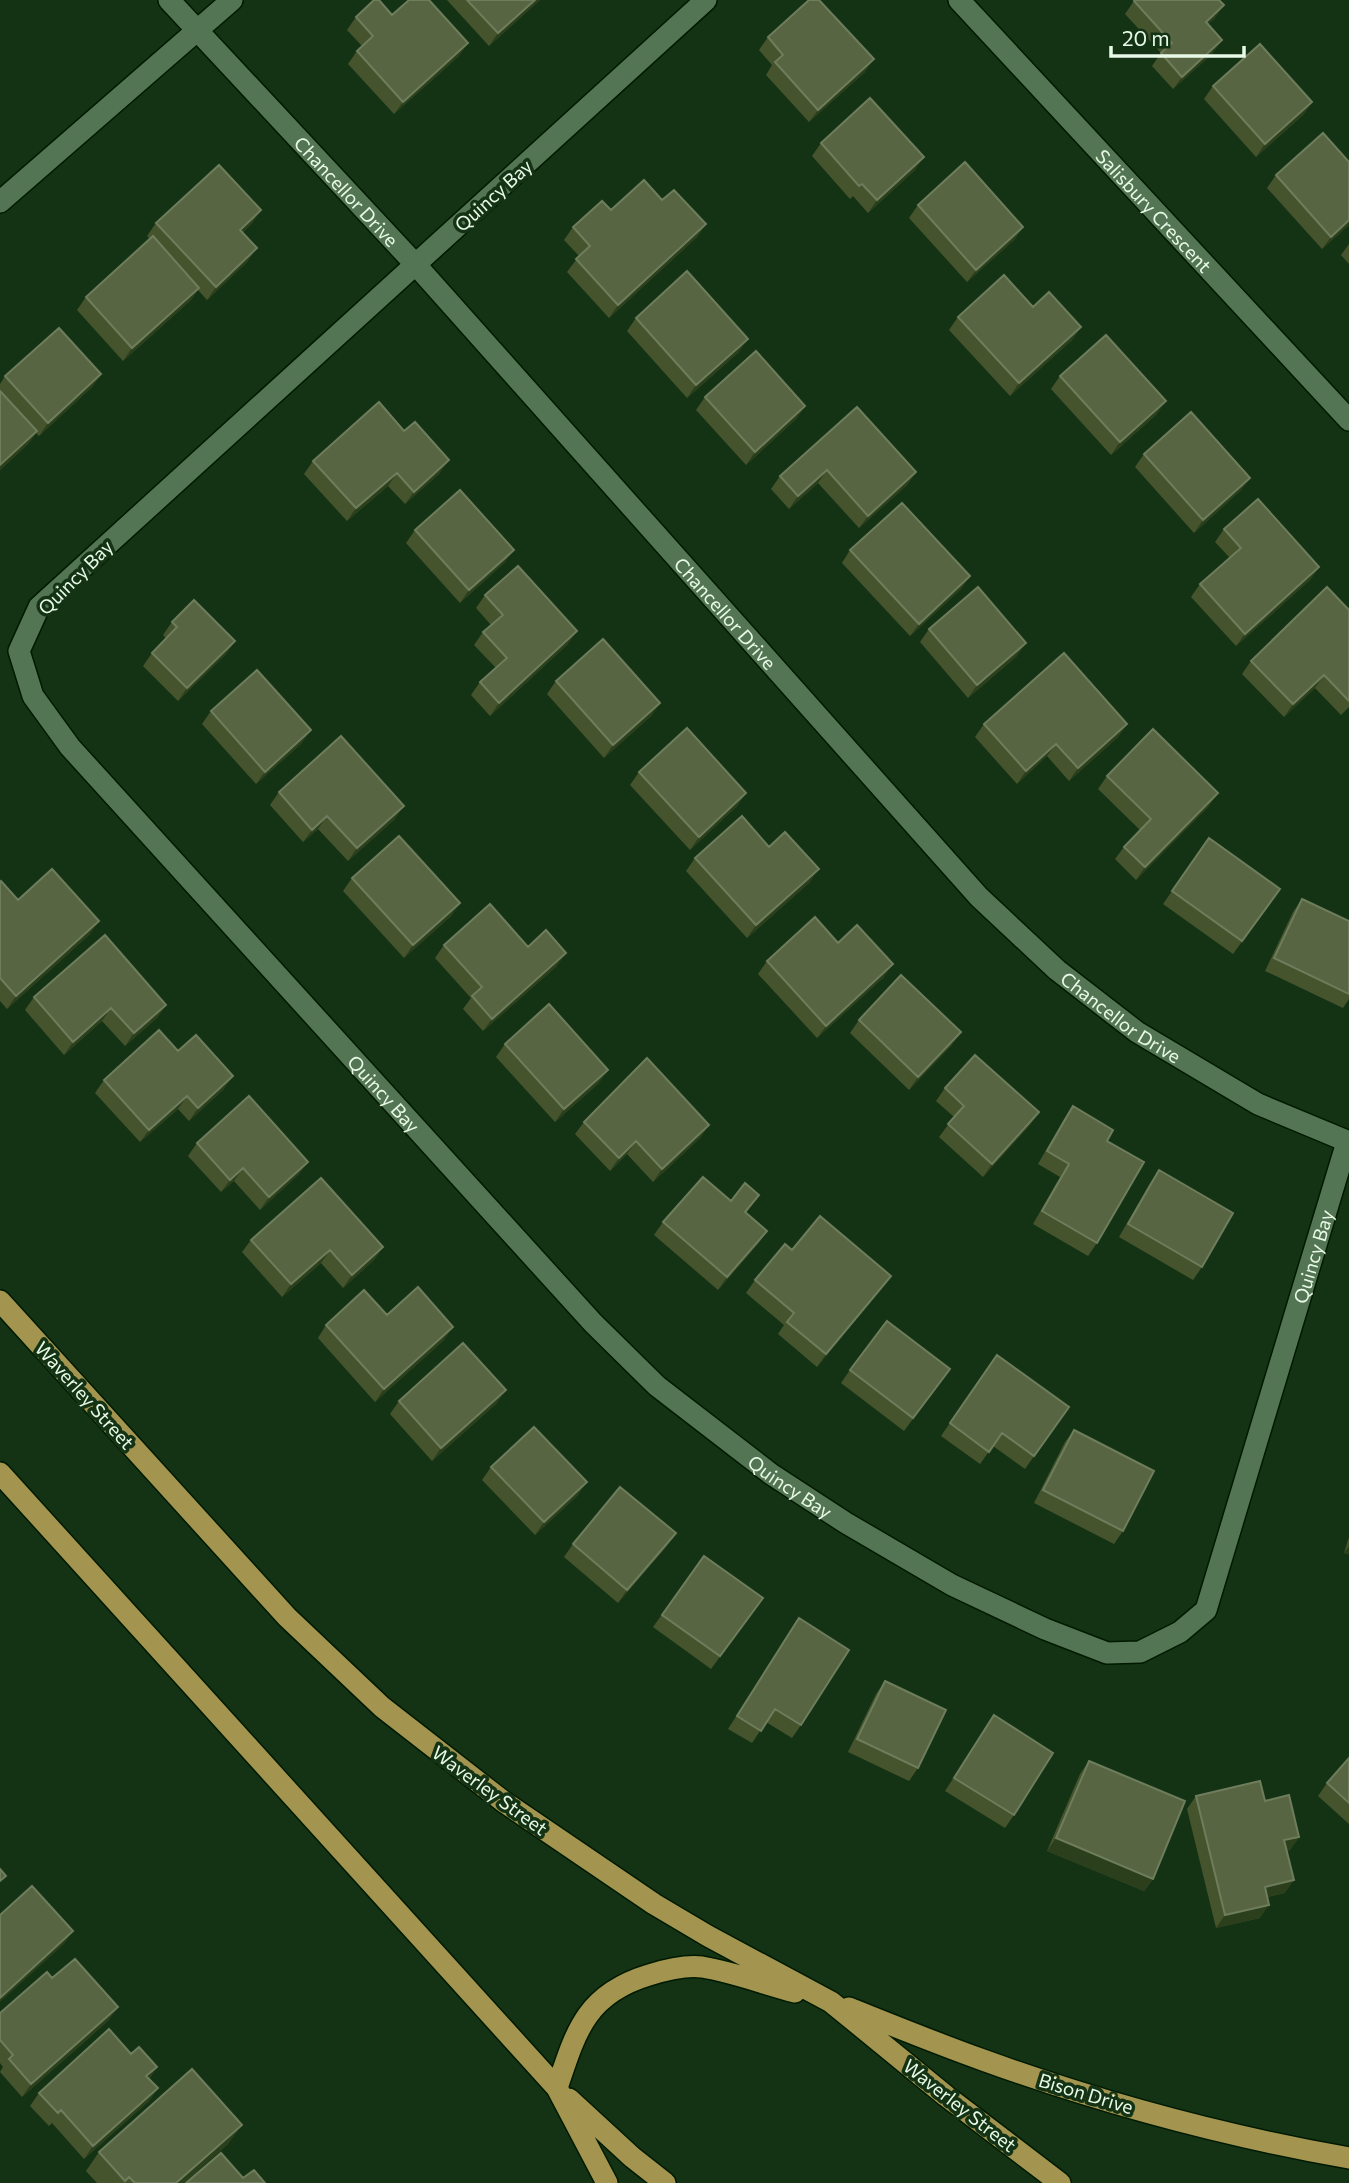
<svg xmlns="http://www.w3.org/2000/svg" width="1349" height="2183" font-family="Commissioner,sans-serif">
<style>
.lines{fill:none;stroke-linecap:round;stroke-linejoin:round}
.minor-casing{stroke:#001a01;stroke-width:24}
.major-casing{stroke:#001a01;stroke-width:24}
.minor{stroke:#547554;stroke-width:21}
.major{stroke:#a3954f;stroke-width:21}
.wall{fill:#46542e}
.shaded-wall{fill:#2b3f1c}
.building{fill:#586542;stroke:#6e7d5c;stroke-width:2}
.labels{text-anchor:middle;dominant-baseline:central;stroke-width:7;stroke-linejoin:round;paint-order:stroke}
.street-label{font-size:19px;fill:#e8fae7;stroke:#143315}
</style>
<rect width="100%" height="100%" fill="#143315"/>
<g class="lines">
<defs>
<g id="minor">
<path id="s1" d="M169,0L416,265L979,897L1057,970L1137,1032L1258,1104L1349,1142"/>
<path id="s2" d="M706,0L39,607L19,651L33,696L70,747L593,1323L657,1386L771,1474L846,1523L952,1585L1045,1629L1107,1653L1140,1652L1180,1632L1206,1610L1347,1142"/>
<path id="s3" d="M959,0L1349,420"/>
<path d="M0,202L232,0"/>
</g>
<path id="major" d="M0,1301L287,1617L382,1707L504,1802L654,1904L708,1936L831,2002L946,2096L1060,2183
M0,1473L557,2088L607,2183
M849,2008C894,2026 938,2044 983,2060C1102,2103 1225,2136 1349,2158
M557,2088C576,2031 586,1994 649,1975C665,1970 686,1965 702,1967C733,1972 764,1984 795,1992
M569,2099L632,2157L665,2183"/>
</defs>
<use href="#minor" class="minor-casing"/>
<use href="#major" class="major-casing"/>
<use href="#minor" class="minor"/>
<use href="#major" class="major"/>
</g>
<path class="wall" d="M447,0H540L489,46Z
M1134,1L1215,18L1208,24L1213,53L1173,89L1152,66L1161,53L1125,14Z
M392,15L459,56L394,114L348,64L357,51L362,46L347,30L356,17Z
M768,37L865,72L809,122L766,75L772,65L759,50Z
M1213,86L1312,102L1303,115L1256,157L1204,99Z
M821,143L915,170L868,213L853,196L850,199L812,156Z
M1349,162V225L1322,249L1267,188L1276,175Z
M662,200L706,224L697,237L609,318L567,272L579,256L564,240L573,227L611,210Z
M918,205L1023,227L1014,240L967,282L909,218Z
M261,210L252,223L242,233L248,261L207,300L198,290L190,301L123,361L77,310L86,297L150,239L147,236L156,223Z
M1349,244V264L1341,255Z
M1033,307L1081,327L1072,340L1010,396L949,330L958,317Z
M636,318L739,352L687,398L627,331Z
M101,374L92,387L39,436L36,433L28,444L0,470V384L5,376Z
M1060,376L1157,414L1111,455L1051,389Z
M705,397L805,406L796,419L746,465L696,410Z
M857,407L916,472L907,485L859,528L818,483L789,509L771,489L780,476Z
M404,431L440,473L405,504L388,486L347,521L304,474L313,461Z
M1144,454L1250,478L1241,490L1194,533L1135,467Z
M1224,529L1319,567L1310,580L1236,646L1191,597L1200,584L1230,558L1215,542Z
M415,530L505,562L460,603L406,543Z
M850,550L970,576L961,589L910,636L842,563Z
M485,595L568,644L490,716L471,695L480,682L496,668L474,645L483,632L491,625L476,608Z
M1349,610V707L1341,715L1315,688L1284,717L1242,674L1251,661Z
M172,622L235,641L226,654L178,701L143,666L152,653L166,638L163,635Z
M929,629L1017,656L968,698L920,642Z
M556,681L660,703L651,716L604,758L547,694Z
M211,711L302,743L256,784L202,724Z
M984,724H1127L1118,737L1069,781L1047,756L1017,784L975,737Z
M639,772L746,793L737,806L690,850L630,785Z
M1107,776L1209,806L1136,880L1115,859L1124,847L1140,830L1098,789Z
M279,792L395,819L348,861L318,829L303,842L270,805Z
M1209,838L1280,889L1233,954L1163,904Z
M769,847L810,882L747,938L686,871L695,858Z
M352,878L460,903L451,916L404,958L343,891Z
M0,882L18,900L90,934L7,1009L0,1001Z
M1302,899L1349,921V999L1343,1008L1265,971L1293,912Z
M838,943L884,977L817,1038L758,974L767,961Z
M444,945L528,947L557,966L483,1031L463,1009L471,998L435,958Z
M34,997L166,1005L157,1018L125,1046L102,1021L64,1055L25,1010Z
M859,1020L952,1045L909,1090L850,1033Z
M505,1044L599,1083L555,1122L496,1057Z
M178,1051L224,1089L189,1121L178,1109L140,1142L95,1093L104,1080Z
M945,1088L1039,1112L1030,1125L983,1177L939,1137L954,1117L936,1101Z
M1073,1106L1107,1141L1097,1243L1088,1256L1033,1224L1060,1177L1038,1164L1064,1119Z
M584,1122L709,1125L700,1138L653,1182L627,1154L610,1171L575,1134Z
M197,1143L308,1162L299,1174L260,1210L234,1181L221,1192L188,1156Z
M1159,1170L1202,1267L1193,1280L1119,1237L1150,1183Z
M759,1195L746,1213L767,1231L758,1244L718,1290L654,1235L663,1222L731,1201Z
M251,1240L383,1247L374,1260L343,1288L321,1263L282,1297L242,1252Z
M792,1250L882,1288L817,1367L778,1334L784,1325L746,1293L755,1280Z
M387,1315L444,1340L375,1402L318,1338L326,1325Z
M997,1355L1069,1407L1025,1469L993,1446L980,1464L941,1436Z
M850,1370L941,1381L904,1431L841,1383Z
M399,1401L497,1403L432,1461L390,1414Z
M1074,1430L1123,1531L1114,1544L1034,1503L1065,1442Z
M491,1467L578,1495L535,1535L482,1480Z
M1349,1537V1554L1344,1553Z
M573,1544L667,1546L618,1603L564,1557Z
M704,1556L763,1598L711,1669L653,1627Z
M799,1618L801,1725L792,1738L766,1722L752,1743L728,1729Z
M885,1681L918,1768L909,1781L848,1752L876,1694Z
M994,1715L1014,1815L1005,1828L945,1791Z
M1349,1758V1824L1318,1796L1327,1783Z
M1089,1761L1153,1879L1144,1891L1047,1851L1080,1774Z
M1196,1796L1265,1801L1299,1837L1290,1850L1287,1851L1285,1893L1267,1897L1260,1918L1216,1928L1187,1809Z
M52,1978L109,2020L22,2097L0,2072L3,2067L0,2063V2013Z
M131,2054L157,2067L149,2079L158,2088L149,2101L84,2159L52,2123L49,2126L30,2106L39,2093Z
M229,2143L184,2183H97L86,2171L99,2152Z"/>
<path class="shaded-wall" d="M535,0H540L489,46L498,33Z
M1224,5L1215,18L1197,35L1206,22Z
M1222,40L1213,53L1173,89L1182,77Z
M468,43L459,56L394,114L403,102Z
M874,59L865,72L809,122L818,110Z
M1312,102L1303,115L1256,157L1265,144Z
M924,157L915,170L868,213L877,200Z
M261,210L252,223L231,243L240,230Z
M1349,220V225L1322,249L1331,237Z
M706,224L697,237L609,318L618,305Z
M1023,227L1014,240L967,282L976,270Z
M257,248L248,261L207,300L216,287Z
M199,288L190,301L123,361L132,348Z
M1081,327L1072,340L1010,396L1019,383Z
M748,339L739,352L687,398L696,385Z
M101,374L92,387L39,436L48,423Z
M1166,401L1157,414L1111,455L1120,442Z
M805,406L796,419L746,465L755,452Z
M37,431L28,444L0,470V465Z
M449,460L440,473L405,504L414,492Z
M827,470L818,483L789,509L798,496Z
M916,472L907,485L859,528L868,516Z
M397,473L388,486L347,521L356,508Z
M1250,478L1241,490L1194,533L1203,520Z
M514,550L505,562L460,603L469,590Z
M1319,567L1310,580L1236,646L1245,634Z
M970,576L961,589L910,636L919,624Z
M577,631L568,644L490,716L499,703Z
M235,641L226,654L178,701L187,688Z
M1026,643L1017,656L968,698L977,685Z
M1324,675L1315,688L1284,717L1293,704Z
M660,703L651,716L604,758L613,745Z
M1127,724L1118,737L1069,781L1078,768Z
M311,730L302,743L256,784L265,772Z
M1056,744L1047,756L1017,784L1026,771Z
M746,793L737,806L690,850L699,837Z
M1218,793L1209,806L1136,880L1145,867Z
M404,806L395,819L348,861L357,848Z
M327,816L318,829L303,842L312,830Z
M819,869L810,882L747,938L756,925Z
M460,903L451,916L404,958L413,945Z
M99,921L90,934L7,1009L16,996Z
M566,953L557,966L483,1031L492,1019Z
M893,964L884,977L817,1038L826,1026Z
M166,1005L157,1018L125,1046L134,1033Z
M111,1008L102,1021L64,1055L73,1042Z
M961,1032L952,1045L909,1090L918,1077Z
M608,1070L599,1083L555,1122L564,1109Z
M233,1076L224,1089L189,1121L198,1108Z
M187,1096L178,1109L140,1142L149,1130Z
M1039,1112L1030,1125L983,1177L992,1164Z
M709,1125L700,1138L653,1182L662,1169Z
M636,1141L627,1154L610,1171L619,1158Z
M308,1162L299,1174L260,1210L269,1197Z
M243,1168L234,1181L221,1192L230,1180Z
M767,1231L758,1244L718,1290L727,1277Z
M383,1247L374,1260L343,1288L352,1275Z
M330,1250L321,1263L282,1297L291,1284Z
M891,1276L882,1288L817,1367L826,1354Z
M453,1327L444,1340L375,1402L384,1389Z
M506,1390L497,1403L432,1461L441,1448Z
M587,1482L578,1495L535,1535L544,1522Z
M676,1533L667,1546L618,1603L627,1590Z
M1349,1546V1554L1344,1553Z
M1299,1837L1290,1850L1275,1853L1284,1840Z
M1056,1838L1153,1879L1144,1891L1047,1851Z
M1294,1880L1285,1893L1256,1899L1265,1887Z
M1269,1905L1260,1918L1216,1928L1225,1915Z
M73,1931L64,1944L0,2002V1998Z
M118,2007L109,2020L22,2097L31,2084Z
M157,2067L148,2080L146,2076Z
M158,2088L149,2101L84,2159L93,2146Z
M242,2125L229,2143L184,2183H176Z"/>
<path class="building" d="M374,0H379L392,15L409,0H429L468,43L403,102L357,51L373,36L356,17Z
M467,0H535L498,33Z
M809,0H819L874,59L818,110L775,62L783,55L768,37Z
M1135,0H1219L1224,5L1206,22L1222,40L1182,77L1161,53L1172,43L1134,1Z
M1260,44L1312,102L1265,144L1213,86Z
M870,98L924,157L877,200L862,184L859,186L821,143Z
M1323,133L1349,162V220L1331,237L1276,175Z
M965,162L1023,227L976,270L918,205Z
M219,165L261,210L240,230L257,248L216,287L156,223Z
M644,180L662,200L674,190L706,224L618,305L576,259L590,246L573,227L602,201L611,210Z
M153,236L199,288L132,348L86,297Z
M687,271L748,339L696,385L636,318Z
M1004,275L1033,307L1049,292L1081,327L1019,383L958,317Z
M59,328L101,374L48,423L5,376Z
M1106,335L1166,401L1120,442L1060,376Z
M756,351L805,406L755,452L705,397Z
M0,391L37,431L0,465Z
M379,402L404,431L415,422L449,460L414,492L397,473L356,508L313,461Z
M857,407L916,472L868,516L827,470L798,496L780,476Z
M1191,412L1250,478L1203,520L1144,454Z
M460,490L514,550L469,590L415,530Z
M1258,499L1319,567L1245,634L1200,584L1241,548L1224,529Z
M902,503L970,576L919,624L850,550Z
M518,566L577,631L499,703L480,682L507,658L483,632L503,615L485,595Z
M978,587L1026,643L977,685L929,629Z
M1327,587L1349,610V701L1324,675L1293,704L1251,661Z
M194,600L235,641L187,688L152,653L177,627L172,622Z
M603,639L660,703L613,745L556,681Z
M1064,653L1127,724L1078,768L1056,744L1026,771L984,724Z
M257,670L311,730L265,772L211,711Z
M687,728L746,793L699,837L639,772Z
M1153,729L1218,793L1145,867L1124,847L1151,819L1107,776Z
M341,736L404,806L357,848L327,816L312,830L279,792Z
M742,816L769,847L785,832L819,869L756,925L695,858Z
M399,836L460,903L413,945L352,878Z
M1209,838L1280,889L1242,941L1172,891Z
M52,869L99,921L16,996L0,978V882L1,881L18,900Z
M1302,899L1349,921V994L1274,958Z
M490,904L528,947L546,930L566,953L492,1019L472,996L482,987L444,945Z
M815,917L838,943L857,925L893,964L826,1026L767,961Z
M105,935L166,1005L134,1033L111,1008L73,1042L34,997Z
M901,975L961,1032L918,1077L859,1020Z
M549,1004L608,1070L564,1109L505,1044Z
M159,1030L178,1051L196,1035L233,1076L198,1108L187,1096L149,1130L104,1080Z
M975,1055L1039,1112L992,1164L948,1124L964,1106L945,1088Z
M647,1058L709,1125L662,1169L636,1141L619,1158L584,1122Z
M249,1096L308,1162L269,1197L243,1168L230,1180L197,1143Z
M1073,1106L1113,1130L1107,1141L1144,1162L1097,1243L1042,1211L1069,1164L1047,1151Z
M1159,1170L1233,1213L1202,1267L1128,1224Z
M703,1177L731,1201L745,1183L759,1195L745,1212L767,1231L727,1277L663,1222Z
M321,1178L383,1247L352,1275L330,1250L291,1284L251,1240Z
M820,1216L891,1276L826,1354L787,1322L794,1313L755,1280L785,1244L792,1250Z
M418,1287L453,1327L384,1389L326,1325L364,1290L387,1315Z
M887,1321L950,1369L913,1418L850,1370Z
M463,1343L506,1390L441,1448L399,1401Z
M997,1355L1069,1407L1034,1456L1002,1433L989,1452L950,1423Z
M534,1427L587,1482L544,1522L491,1467Z
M1074,1430L1154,1471L1123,1531L1043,1490Z
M620,1487L676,1533L627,1590L573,1544Z
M704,1556L763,1598L720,1656L662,1615Z
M799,1618L849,1650L801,1725L775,1709L761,1731L737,1716Z
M885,1681L946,1710L918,1768L857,1739Z
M994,1715L1053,1753L1014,1815L954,1778Z
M1349,1758V1803L1327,1783Z
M1089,1761L1185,1801L1153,1879L1056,1838Z
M1260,1781L1265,1801L1289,1795L1299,1837L1284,1840L1294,1880L1265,1887L1269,1905L1225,1915L1196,1796Z
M0,1869L6,1876L0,1881Z
M32,1886L73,1931L0,1998V1915Z
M75,1959L118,2007L31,2084L9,2059L13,2055L0,2040V2013L47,1972L52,1978Z
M109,2029L131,2054L139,2047L157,2067L146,2076L158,2088L93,2146L61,2110L58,2113L39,2093Z
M192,2069L242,2125L176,2183H135L129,2177L125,2181L99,2152Z
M221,2153L243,2178L254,2170L265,2183H186Z"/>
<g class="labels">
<g class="street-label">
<text stroke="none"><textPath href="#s1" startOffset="261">Chancellor Drive</textPath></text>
<text transform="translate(493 195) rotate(-42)">Quincy Bay</text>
<text stroke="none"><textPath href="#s3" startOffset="287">Salisbury Crescent</textPath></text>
<text transform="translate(75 577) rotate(-45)">Quincy Bay</text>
<text stroke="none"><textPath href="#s1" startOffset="828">Chancellor Drive</textPath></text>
<text stroke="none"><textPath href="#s1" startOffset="1395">Chancellor Drive</textPath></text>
<text stroke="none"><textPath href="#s2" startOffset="1528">Quincy Bay</textPath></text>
<text stroke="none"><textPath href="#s2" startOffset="2935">Quincy Bay</textPath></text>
<text transform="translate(85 1395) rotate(48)">Waverley Street</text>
<text stroke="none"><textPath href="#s2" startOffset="2095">Quincy Bay</textPath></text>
<text transform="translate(490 1790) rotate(36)">Waverley Street</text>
<text transform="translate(1086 2093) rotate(17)">Bison Drive</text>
<text transform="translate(960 2105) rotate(38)">Waverley Street</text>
</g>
</g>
<path d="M1111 46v10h133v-10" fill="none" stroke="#e8fae7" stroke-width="3.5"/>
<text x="1122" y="46" font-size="21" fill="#e8fae7" stroke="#143315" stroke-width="5" paint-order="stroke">20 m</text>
</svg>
